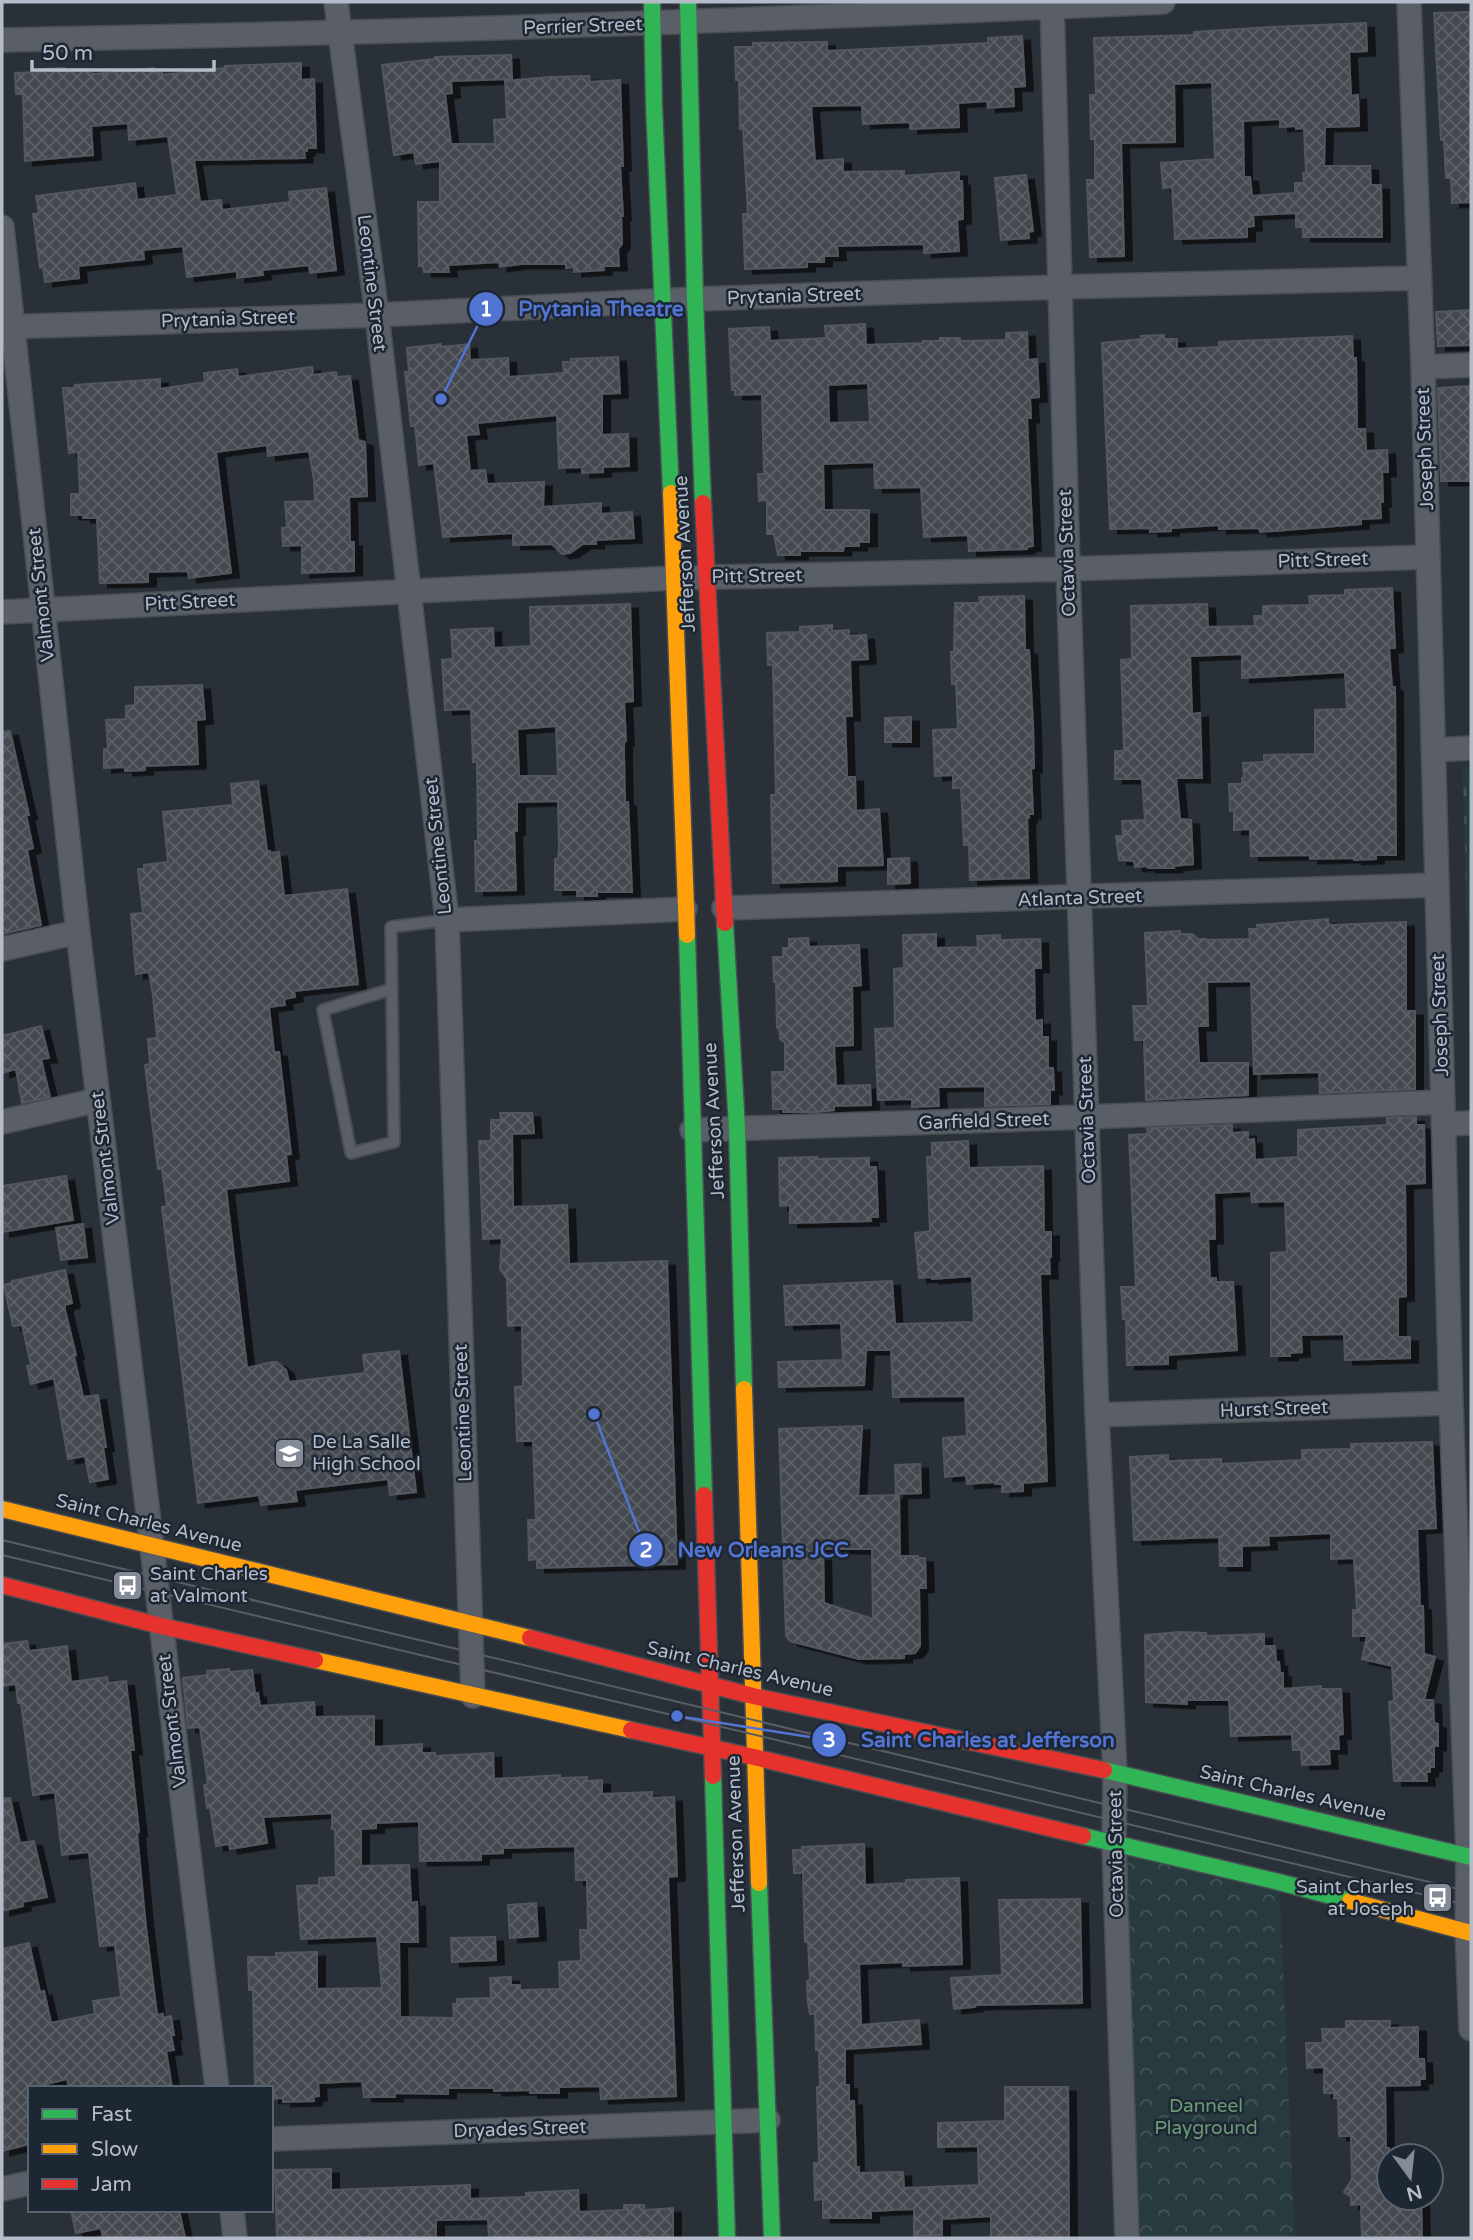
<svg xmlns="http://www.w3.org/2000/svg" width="1473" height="2240" font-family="'Varela Round',sans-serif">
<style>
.cemetery{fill:url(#cemetery-stones)}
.park{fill:url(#park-crowns)}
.building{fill:url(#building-cross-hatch);stroke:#52575f;stroke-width:2;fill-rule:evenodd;filter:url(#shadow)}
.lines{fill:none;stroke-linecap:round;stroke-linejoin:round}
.lane-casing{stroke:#484c53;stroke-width:14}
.street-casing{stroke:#484c53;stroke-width:26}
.fast-casing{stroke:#484c53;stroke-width:19}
.slow-casing{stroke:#484c53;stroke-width:19}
.jam-casing{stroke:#484c53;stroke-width:19}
.lane{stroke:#5a5e66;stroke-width:10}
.street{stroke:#5a5e66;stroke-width:23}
.fast{stroke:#30b455;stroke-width:16}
.slow{stroke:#ff9f0a;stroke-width:16}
.jam{stroke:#e5322d;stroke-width:16}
.tram{stroke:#595d64;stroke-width:2}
.labels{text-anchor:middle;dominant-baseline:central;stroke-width:5;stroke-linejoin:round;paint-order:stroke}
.street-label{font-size:19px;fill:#b4bcc9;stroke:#1d2633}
.poi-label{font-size:19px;fill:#b4bcc9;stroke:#1d2633;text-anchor:start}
.park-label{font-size:19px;fill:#6b9a76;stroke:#1d2633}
.leader{fill:none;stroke:#5274d3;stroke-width:2.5}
.callout-dot{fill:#5274d3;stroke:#1d2633;stroke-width:2.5}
.mark-label{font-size:21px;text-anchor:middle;font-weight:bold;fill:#fff}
.callout-label{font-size:21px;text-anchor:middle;font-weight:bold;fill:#5274d3;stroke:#1d2633;stroke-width:5;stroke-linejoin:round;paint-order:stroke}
</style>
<defs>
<pattern id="cemetery-stones" width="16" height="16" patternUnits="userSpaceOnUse" patternTransform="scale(1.75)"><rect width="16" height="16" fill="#273a3e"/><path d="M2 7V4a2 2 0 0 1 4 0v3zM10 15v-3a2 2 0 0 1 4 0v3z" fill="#445559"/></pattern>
<pattern id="park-crowns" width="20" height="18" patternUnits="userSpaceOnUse" patternTransform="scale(1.75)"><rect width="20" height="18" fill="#273a3e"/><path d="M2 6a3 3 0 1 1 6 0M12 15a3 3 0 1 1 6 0" fill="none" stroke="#445559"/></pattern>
<pattern id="building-cross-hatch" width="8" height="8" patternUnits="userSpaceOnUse" patternTransform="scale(1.75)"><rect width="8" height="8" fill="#444950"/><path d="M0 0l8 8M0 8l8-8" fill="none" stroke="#5d6168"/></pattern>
<filter id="shadow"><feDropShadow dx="8" dy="4.5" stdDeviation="0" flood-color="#0009"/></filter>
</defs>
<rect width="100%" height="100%" fill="#2a3038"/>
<path class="cemetery" d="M1463,769H1471V1092Z"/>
<path class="park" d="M1114,1844L1279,1882L1295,2238H1127Z"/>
<path class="building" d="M1471,12V202L1452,203L1451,178H1446L1444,140H1441L1434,13Z
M1366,23L1367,51L1349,52L1351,96L1358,95L1359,126L1325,127L1324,166H1370L1371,185H1381L1382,237H1303V227H1296V213L1253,215L1254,226L1247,227V237L1175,239L1172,187L1163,188L1161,163L1215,159L1212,82L1174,84L1175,142L1121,143L1124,256L1090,257L1087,180H1095V139H1091L1090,95H1096L1094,38L1194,35V32L1271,27ZM1280,119V127L1296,126V129L1304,128L1306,173H1303L1304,183H1295V193L1252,196L1250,177H1244L1243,121Z
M1022,36L1025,86L1013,87L1014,106L988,108L987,101L958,103L959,127L910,129V122L863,124L862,105L811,106L815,161L843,159V172L904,171V176L959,172V181H962L963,219L957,220L959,251L924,253V244L837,246L838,256H824V262H807V267L745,269L743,214H748L743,128L740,129L739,80H736L735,47H753V43L827,42V51L988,43V38Z
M511,55L512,79L451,81L452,93L445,94L451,144H495L494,120L507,119L505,81L550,77L589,76L590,82L620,80L623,166H620L623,216H621L622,244L618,249L619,266H603L604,270L574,272V267L566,268V264H521L500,267L499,262L448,265L449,272H424L423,266H419L418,202H440V161L416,164L414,152L394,155L382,65L435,59V57Z
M301,63V80L314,79L316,148H307V151H304L305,158L194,160L200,202L221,200L222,210L290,202L289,192L326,188L336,270L310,273L309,265L262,270L263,275L237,278V271L187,277L183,246L143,250L144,259L78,266L79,278L45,282L43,267L40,268L33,214L39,213L36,196L135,183L137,200L177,195L168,136L129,140L128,123L91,126L93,155L25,161L23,94H16L15,73L43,72V69L65,68V70L89,69V73L95,74L154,68V73L162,72V75L225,68V66Z
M1026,175L1033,231L1028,232L1029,238L1001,240L995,178Z
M1471,310V345L1438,346L1436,312Z
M865,324L866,345L923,343V341H940V338H960V341L1006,340V333L1027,332L1028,360L1037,359L1039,397L1030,398L1031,418H1027L1033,546L1027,547V549L969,551L968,535L924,537L921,487L875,488L874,462L823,464L824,510H869V542H859V546H844L843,551H800V555H778L774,534H767V500L759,501L758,474H764L762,394L735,395V390H732L729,329L769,327L770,341L826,338L825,326ZM868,383L870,422L829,423L828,385Z
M1164,335V339H1177V349L1219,347V342L1352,336L1353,358H1356L1357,429H1365L1366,451L1387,450L1388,472H1382L1383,502H1380L1381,518L1361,519V524L1260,532L1259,528L1219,529V525L1171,528V531L1150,532V528L1110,529L1102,343L1142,339L1141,336Z
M441,344V347L469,344L470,360L508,358L509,377L564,373L563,362H571V359L618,357L620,393L602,394V435L628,434L629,466L603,467V472L582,473V467L559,468L557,415L477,423L479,434L466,435L470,471L485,470L487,484L544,482L543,507L601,503V514L632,512L634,538L596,540V544H583L570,553L562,554L552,544L513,545V533L443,537L434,463L419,465L415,426H411L405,372H409L407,348Z
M312,367L313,375L336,372L337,377L350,376L358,440L365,442L367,496L349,497L350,542H354V571L302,573V545L283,546L282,528L287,527L285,502L315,501L314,480L309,451L268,456L267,445L216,452L231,573L189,578L188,571L148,572V582L100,583L97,518H83V515H71V494H80L78,452L69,453L63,388H75V385L160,379V389L205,382L204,373L237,369L238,377Z
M1471,386V436H1469L1471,481H1441L1438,388Z
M1392,588L1395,648H1389L1392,687H1395L1396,855H1376V859L1354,860V858L1310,859V855L1251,856L1250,829L1234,830V810L1230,811L1229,784H1242V778H1244L1243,763L1264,762V755L1315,754V710L1347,709L1345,672L1242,678V654L1190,656L1192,714L1200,713L1202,778H1176L1180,819L1191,820L1193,864L1173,866L1174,868H1148L1147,866L1135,867L1134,861L1119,860L1116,836H1123L1122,821L1145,820L1142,779H1115V751H1124L1121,660L1132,659L1131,606L1207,604L1208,627L1255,626L1254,616H1263V606L1310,605L1309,596L1345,595V590Z
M1024,596L1025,650H1029L1033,726L1034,768L1031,769L1033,814H1029V818H1027L1029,878L970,880L969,845H964L961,788H953V775L935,776L933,730L958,729L956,684H952L951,652H954L955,603H980L979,597Z
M630,604L633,701L624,702L626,741L624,742V756L625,802H628L632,892H597V896H577V890H555V859H558L559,847L558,801L517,802V831H514L516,890L476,891L475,841H478L477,762H473L471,709L445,710L442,660L453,659L451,630L493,628L494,648L531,646L530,607ZM556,726L558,776H519L517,729Z
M832,625V631L849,630V636L866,635L868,659L850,660L852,716H845L847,777H855L856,811L879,809L883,865L837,866V881L773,883L771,795H776L773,665H768L767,633L800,632V627Z
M202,685L205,719L196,720L198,764L145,766V770L125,771V767L104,768V749H108L106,720L126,719V706L135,705V687Z
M911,717V742H885V718Z
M10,731L29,815H26L33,848L27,850L41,925L2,934V732Z
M258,781L267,851H270V853L279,852L284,896L347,889L358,984L294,991L295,997L284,999L285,1005L269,1007L274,1052H279L291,1154L286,1155L289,1181L226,1189L247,1368L272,1362H277L286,1370L289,1382L365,1373L363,1355L399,1351L416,1492L390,1495L388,1479L295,1490L297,1501L261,1505L259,1495L198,1503L162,1207L167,1206L162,1169H158L145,1065L150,1064L148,1039L157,1038L153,995L149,972L136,974L131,914L143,913L138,869H144V865L168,862L163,812L233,805L231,784Z
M909,858L910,883L888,884V859Z
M1328,919V924L1332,925L1406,922V1011H1415V1089L1320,1093L1319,1072L1254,1074L1251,981L1207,982L1208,1026H1197L1199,1063H1248V1095L1146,1100L1144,1040H1135L1133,1006H1148L1145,933L1180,931V934H1192L1198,939H1206V940L1250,939L1249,929H1258L1257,925Z
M936,934V948L978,947L977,936L1000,935V940L1040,939L1041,968H1034L1035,1021L1042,1020V1037H1048V1068H1053L1054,1090H1050V1104L985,1106V1086L938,1087L939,1106L912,1107V1099L878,1100L875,1029L895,1028L894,969L904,968L903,935Z
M808,938L809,947L859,945L861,985L852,986L853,1045L834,1046L836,1086L870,1085L871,1105L834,1106V1110L818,1112H783V1109H773L772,1072H785V1043L780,1039L779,1028H777L776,982H774L773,957H783V948H789V939Z
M41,1026L49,1058L41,1059L50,1097L22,1103L16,1069L2,1073V1036Z
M500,1113H532L534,1133L512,1134L513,1207L567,1205L569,1264L667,1261L677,1564L537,1568V1559L529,1560L528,1520H536L533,1441H517L515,1387L523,1386L522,1325L508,1326L507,1279L500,1269L502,1238L483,1239L479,1141H491V1120H501Z
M1416,1117V1125H1424L1425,1183L1405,1184L1406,1296L1398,1297V1337H1410V1358L1345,1360L1344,1334L1301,1335L1302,1352L1290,1353V1356H1271V1253L1287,1252L1285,1201L1252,1202L1251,1191L1214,1193L1215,1239H1208L1210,1278H1216V1282H1233L1237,1350L1168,1355V1364L1127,1365L1126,1319H1123L1121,1287H1136L1129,1135L1148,1134L1147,1128L1232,1125V1133L1248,1132V1140L1254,1139L1255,1160L1298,1157V1130L1387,1125V1118Z
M968,1141L969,1168L1043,1166L1044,1232H1051V1257H1049L1050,1274H1040L1047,1481L1023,1483V1491L1002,1492V1484H995V1482L967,1484L966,1475L945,1477L943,1438L967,1436L965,1396L893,1397L891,1350H866L864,1385L779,1387L778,1362L843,1360L841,1323L786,1325L784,1286L892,1281L895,1324L974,1322L972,1276L932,1279V1277L919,1278L915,1233L930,1231L927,1157H932V1143Z
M817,1157L816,1159L869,1158V1167H876L878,1217H870L871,1221L790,1223V1205L780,1206L779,1158Z
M66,1176L73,1220L2,1232V1186Z
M83,1224L87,1257L61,1260L56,1228Z
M65,1270L72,1303L65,1305V1310L76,1355L74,1356L83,1397L98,1395L106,1447H103L108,1479L90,1482L85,1456L68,1459L54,1378L31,1384L27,1366L31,1365L22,1325L13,1326L4,1285L12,1283V1281Z
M862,1426L858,1496L899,1495L900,1556H918V1558H925L926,1588H919L920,1646L915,1653L904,1654V1658L859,1659L790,1641L786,1636L779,1429ZM823,1549H872L873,1619L824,1603Z
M1432,1442L1436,1528L1417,1529L1420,1606H1423L1424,1654L1435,1657L1424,1700H1433L1434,1723L1438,1724V1746H1434V1767H1430V1772H1426L1427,1781H1394L1389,1702L1394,1701L1392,1666L1362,1659L1367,1636H1353V1610H1357L1354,1558L1331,1559V1533L1268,1536L1269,1545L1242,1546V1566H1220L1219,1537L1134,1540L1130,1457L1168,1455V1461L1221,1459V1464L1302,1460V1450L1351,1449V1444Z
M920,1464L921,1493L896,1494L895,1465Z
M1181,1632L1206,1633L1207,1636L1264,1634V1646H1275L1276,1662H1279L1280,1673H1283V1689L1321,1686L1320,1689H1341L1343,1734L1338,1735L1339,1749H1329L1330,1764L1302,1765L1301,1750H1293L1292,1734L1231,1736L1229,1700H1187V1704L1146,1702L1145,1635Z
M27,1641L29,1651L67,1646L71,1682L107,1677L108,1683L126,1681L134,1750H130L139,1832L137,1833L146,1928L157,2015L163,2014V2018L171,2016L174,2035H171L174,2050L166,2051L172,2088H69L67,2079L30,2088V2144L2,2151V1949L29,1943L40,1992L44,1991L51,2023L95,2014L93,2001L121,1997L115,1945L100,1946L89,1852L62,1855L55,1792L33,1795L21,1703H18L16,1684L2,1686V1644Z
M229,1669L230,1672L252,1670L255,1694L258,1693L260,1706L314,1702L315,1717L374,1716V1747L422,1744V1753H435V1756L493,1753L494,1779L560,1775V1778L587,1777V1781L602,1780V1794L652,1792V1798L674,1797L677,1876L668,1877L676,2096L601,2099L600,2086L559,2087V2093H530V2090L494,2091V2088H448V2094L395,2093V2097H364L362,2081L318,2083L319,2096L313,2097L314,2101L283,2102V2098L271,2099V2088H255L253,1990H249L248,1957H276V1953L317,1952V1989L382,1988L377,1936L301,1939L297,1886L319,1885V1878L336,1877L335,1829H332V1813L263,1817L267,1843L230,1849L229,1844L216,1846L210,1807L207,1808L204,1785L208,1784L200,1727L188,1728L183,1678L208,1675L207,1671ZM419,1821L420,1861L481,1860V1854L503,1853V1848L575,1846L576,1880H587L588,1930H580L581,1961L559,1962L560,1989L520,1990V1985H511V1977L490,1978L491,1998L457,1999V2004H453L454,2018L400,2017L399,1942H418L417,1902L411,1903L409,1865L361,1866V1829L376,1828V1823Z
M10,1798L20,1843L34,1841L47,1897L22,1902L23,1906L2,1911V1799Z
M864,1844L865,1885L906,1883V1880L959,1878L962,1964L903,1966V1962L859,1964L861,2025L919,2020L921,2044L845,2049V2085H849V2101H854L856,2167H859V2173L903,2172L904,2188L979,2185L978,2146L938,2147V2123L1005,2121V2087H1068L1069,2238H991V2216L942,2219V2235L914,2236V2209L871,2211V2218H823V2199L815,2200L814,2163H819L817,2087H820L819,2050H816L815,2014H810L808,2003L807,1981L810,1980L808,1942H805L803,1873H794L793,1850H802V1847Z
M1080,1899L1082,2003L974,2005L975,2007L954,2009L951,1978L1002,1975L999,1900Z
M536,1903L538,1936L510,1938L508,1905Z
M495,1937L496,1960L452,1962L451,1938Z
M1346,2021H1390V2028L1418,2027V2059H1424L1425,2079H1420V2085L1385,2086L1386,2148H1389V2198H1421L1422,2238H1362L1361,2204L1351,2205V2197L1344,2192L1352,2179L1351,2136H1339L1338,2098H1334V2093H1324V2067L1307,2068L1306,2043H1323L1322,2029H1346Z
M331,2169V2190L470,2185V2199L526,2197V2193L578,2190L579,2212L624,2210V2205H644L645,2210L673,2208V2238H489L488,2219L436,2220V2238L277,2237L275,2170Z
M71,2210H179L185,2238H103L101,2228L76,2233Z"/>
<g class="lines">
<defs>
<path id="lane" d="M392,989L323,1010L351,1153L394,1142L391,927L447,920"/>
<path id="street" d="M336,2L377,315L447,920L473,1696
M1052,2L1068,569L1097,1415L1115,1772L1114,1844L1127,2238
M1409,2L1423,367L1451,1403L1468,1856L1467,1932L1471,2029
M2,40C389,33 776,20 1163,2
M2,227L78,932L217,2088
M2,327L377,315L695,299L1059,287L1419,278
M1423,367L1471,365
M2,612L674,578L1068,569L1428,557
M1433,750L1471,748
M724,908L1437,885
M447,920L685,909
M2,949L78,932
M2,1122L98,1100
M1443,1124L1471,1123
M692,1130L1087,1117L1443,1102
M1097,1415L1451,1403
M271,2139L768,2120
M2,2189L30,2183
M232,2210L235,2238"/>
<path id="fast" d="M652,2L654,106L671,493
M688,2L695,299L703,503
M725,923L737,1128L744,1389
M687,935L704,1495
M1104,1770L1471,1857
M713,1776L727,2238
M1083,1836L1279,1882L1350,1901
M759,1883L772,2238"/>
<path id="slow" d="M671,493L687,935
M744,1389L759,1883
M2,1509L530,1638
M315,1660L631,1730
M1350,1901L1471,1933"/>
<path id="jam" d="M703,503L725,923
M704,1495L713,1776
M2,1585L161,1626L315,1660
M530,1638L753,1696L1104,1770
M631,1730L754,1757L1083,1836"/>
</defs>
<use href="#lane" class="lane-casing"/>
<use href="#street" class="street-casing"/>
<use href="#fast" class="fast-casing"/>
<use href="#slow" class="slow-casing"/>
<use href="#jam" class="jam-casing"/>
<use href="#lane" class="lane"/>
<use href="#street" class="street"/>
<use href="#fast" class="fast"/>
<use href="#slow" class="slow"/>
<use href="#jam" class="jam"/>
<path class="tram" d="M2,1540L1471,1892
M2,1555L1471,1906"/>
</g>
<defs>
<symbol id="school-square" viewBox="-11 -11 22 22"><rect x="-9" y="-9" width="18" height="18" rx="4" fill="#848b96" stroke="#1d2633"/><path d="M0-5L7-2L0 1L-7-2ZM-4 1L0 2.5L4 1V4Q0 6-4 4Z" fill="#fff"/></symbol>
<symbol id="bus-square" viewBox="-11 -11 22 22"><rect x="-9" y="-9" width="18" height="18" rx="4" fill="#848b96" stroke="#1d2633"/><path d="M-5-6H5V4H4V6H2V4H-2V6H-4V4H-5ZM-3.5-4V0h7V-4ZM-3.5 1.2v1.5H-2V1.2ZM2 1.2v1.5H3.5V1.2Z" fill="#fff"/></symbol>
</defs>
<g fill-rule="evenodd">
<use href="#school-square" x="272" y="1436" width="35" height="35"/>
<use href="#bus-square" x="110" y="1568" width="35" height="35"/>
<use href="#bus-square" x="1420" y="1880" width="35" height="35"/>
</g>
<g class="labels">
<g class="street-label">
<text transform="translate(583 26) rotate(-2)">Perrier Street</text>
<text transform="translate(372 283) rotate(83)">Leontine Street</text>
<text transform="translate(794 296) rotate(-2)">Prytania Street</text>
<text transform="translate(228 319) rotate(-2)">Prytania Street</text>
<text transform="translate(1425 449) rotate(-92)">Joseph Street</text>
<text transform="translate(1067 553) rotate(-92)">Octavia Street</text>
<text transform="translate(685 554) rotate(-93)">Jefferson Avenue</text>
<text transform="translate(1323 560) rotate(-2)">Pitt Street</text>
<text transform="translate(757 576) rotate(-1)">Pitt Street</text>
<text transform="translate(41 595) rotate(-96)">Valmont Street</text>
<text transform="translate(190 602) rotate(-3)">Pitt Street</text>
<text transform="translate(438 846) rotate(-96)">Leontine Street</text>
<text transform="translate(1080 898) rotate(-2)">Atlanta Street</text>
<text transform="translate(1440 1015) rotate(-92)">Joseph Street</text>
<text transform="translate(1087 1120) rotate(-92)">Octavia Street</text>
<text transform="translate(714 1121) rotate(-93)">Jefferson Avenue</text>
<text transform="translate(984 1121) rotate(-2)">Garfield Street</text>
<text transform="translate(105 1158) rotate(-97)">Valmont Street</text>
<text transform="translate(1274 1409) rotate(-2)">Hurst Street</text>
<text transform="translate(463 1413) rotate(-92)">Leontine Street</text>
<text transform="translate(149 1523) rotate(14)">Saint Charles Avenue</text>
<text transform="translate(740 1669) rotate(13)">Saint Charles Avenue</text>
<text transform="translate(172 1721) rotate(-97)">Valmont Street</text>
<text transform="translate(1293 1793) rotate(13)">Saint Charles Avenue</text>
<text transform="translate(736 1834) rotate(-92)">Jefferson Avenue</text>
<text transform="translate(1116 1854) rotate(-91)">Octavia Street</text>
<text transform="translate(520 2129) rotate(-2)">Dryades Street</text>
</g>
<g class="poi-label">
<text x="312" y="1442">De La Salle<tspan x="312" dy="22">High School</tspan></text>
<text x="150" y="1574">Saint Charles<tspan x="150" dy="22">at Valmont</tspan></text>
<text x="1414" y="1887" text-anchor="end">Saint Charles<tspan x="1414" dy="22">at Joseph</tspan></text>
</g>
<g class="park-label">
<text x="1206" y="2106">Danneel<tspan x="1206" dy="22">Playground</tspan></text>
</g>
</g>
<path class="leader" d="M441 399L486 309M594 1414L646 1550M677 1716L829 1740"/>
<g class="callout-dot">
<circle cx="441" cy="399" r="7"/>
<circle cx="594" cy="1414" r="7"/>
<circle cx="677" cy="1716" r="7"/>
<circle cx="486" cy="309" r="18"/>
<circle cx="646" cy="1550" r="18"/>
<circle cx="829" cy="1740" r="18"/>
</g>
<g class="mark-label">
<text x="486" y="316">1</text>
<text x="646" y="1557">2</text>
<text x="829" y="1747">3</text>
</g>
<g class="callout-label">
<text x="601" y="316">Prytania Theatre</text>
<text x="763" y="1557">New Orleans JCC</text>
<text x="988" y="1747">Saint Charles at Jefferson</text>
</g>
<rect width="1473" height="2240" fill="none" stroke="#b4bcc9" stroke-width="7"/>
<rect x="28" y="2086" width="245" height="126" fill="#1d2633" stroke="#59626f" stroke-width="2"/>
<rect x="42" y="2109" width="35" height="10" fill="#30b455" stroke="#59626f" stroke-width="2"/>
<text x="91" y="2121" font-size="21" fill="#b4bcc9">Fast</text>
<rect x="42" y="2144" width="35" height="10" fill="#ff9f0a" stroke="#59626f" stroke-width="2"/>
<text x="91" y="2156" font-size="21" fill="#b4bcc9">Slow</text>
<rect x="42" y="2179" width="35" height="10" fill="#e5322d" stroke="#59626f" stroke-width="2"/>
<text x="91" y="2191" font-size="21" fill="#b4bcc9">Jam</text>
<g transform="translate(1410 2177) rotate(165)"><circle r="33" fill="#1d2633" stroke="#59626f" stroke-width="2"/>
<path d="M0-5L12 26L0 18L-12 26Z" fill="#848b96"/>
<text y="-10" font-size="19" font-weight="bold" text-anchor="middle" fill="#b4bcc9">N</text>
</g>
<path d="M32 60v10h182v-10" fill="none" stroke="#b4bcc9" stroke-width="3.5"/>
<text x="42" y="60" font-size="21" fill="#b4bcc9" stroke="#1d2633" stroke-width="5" paint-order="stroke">50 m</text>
</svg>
